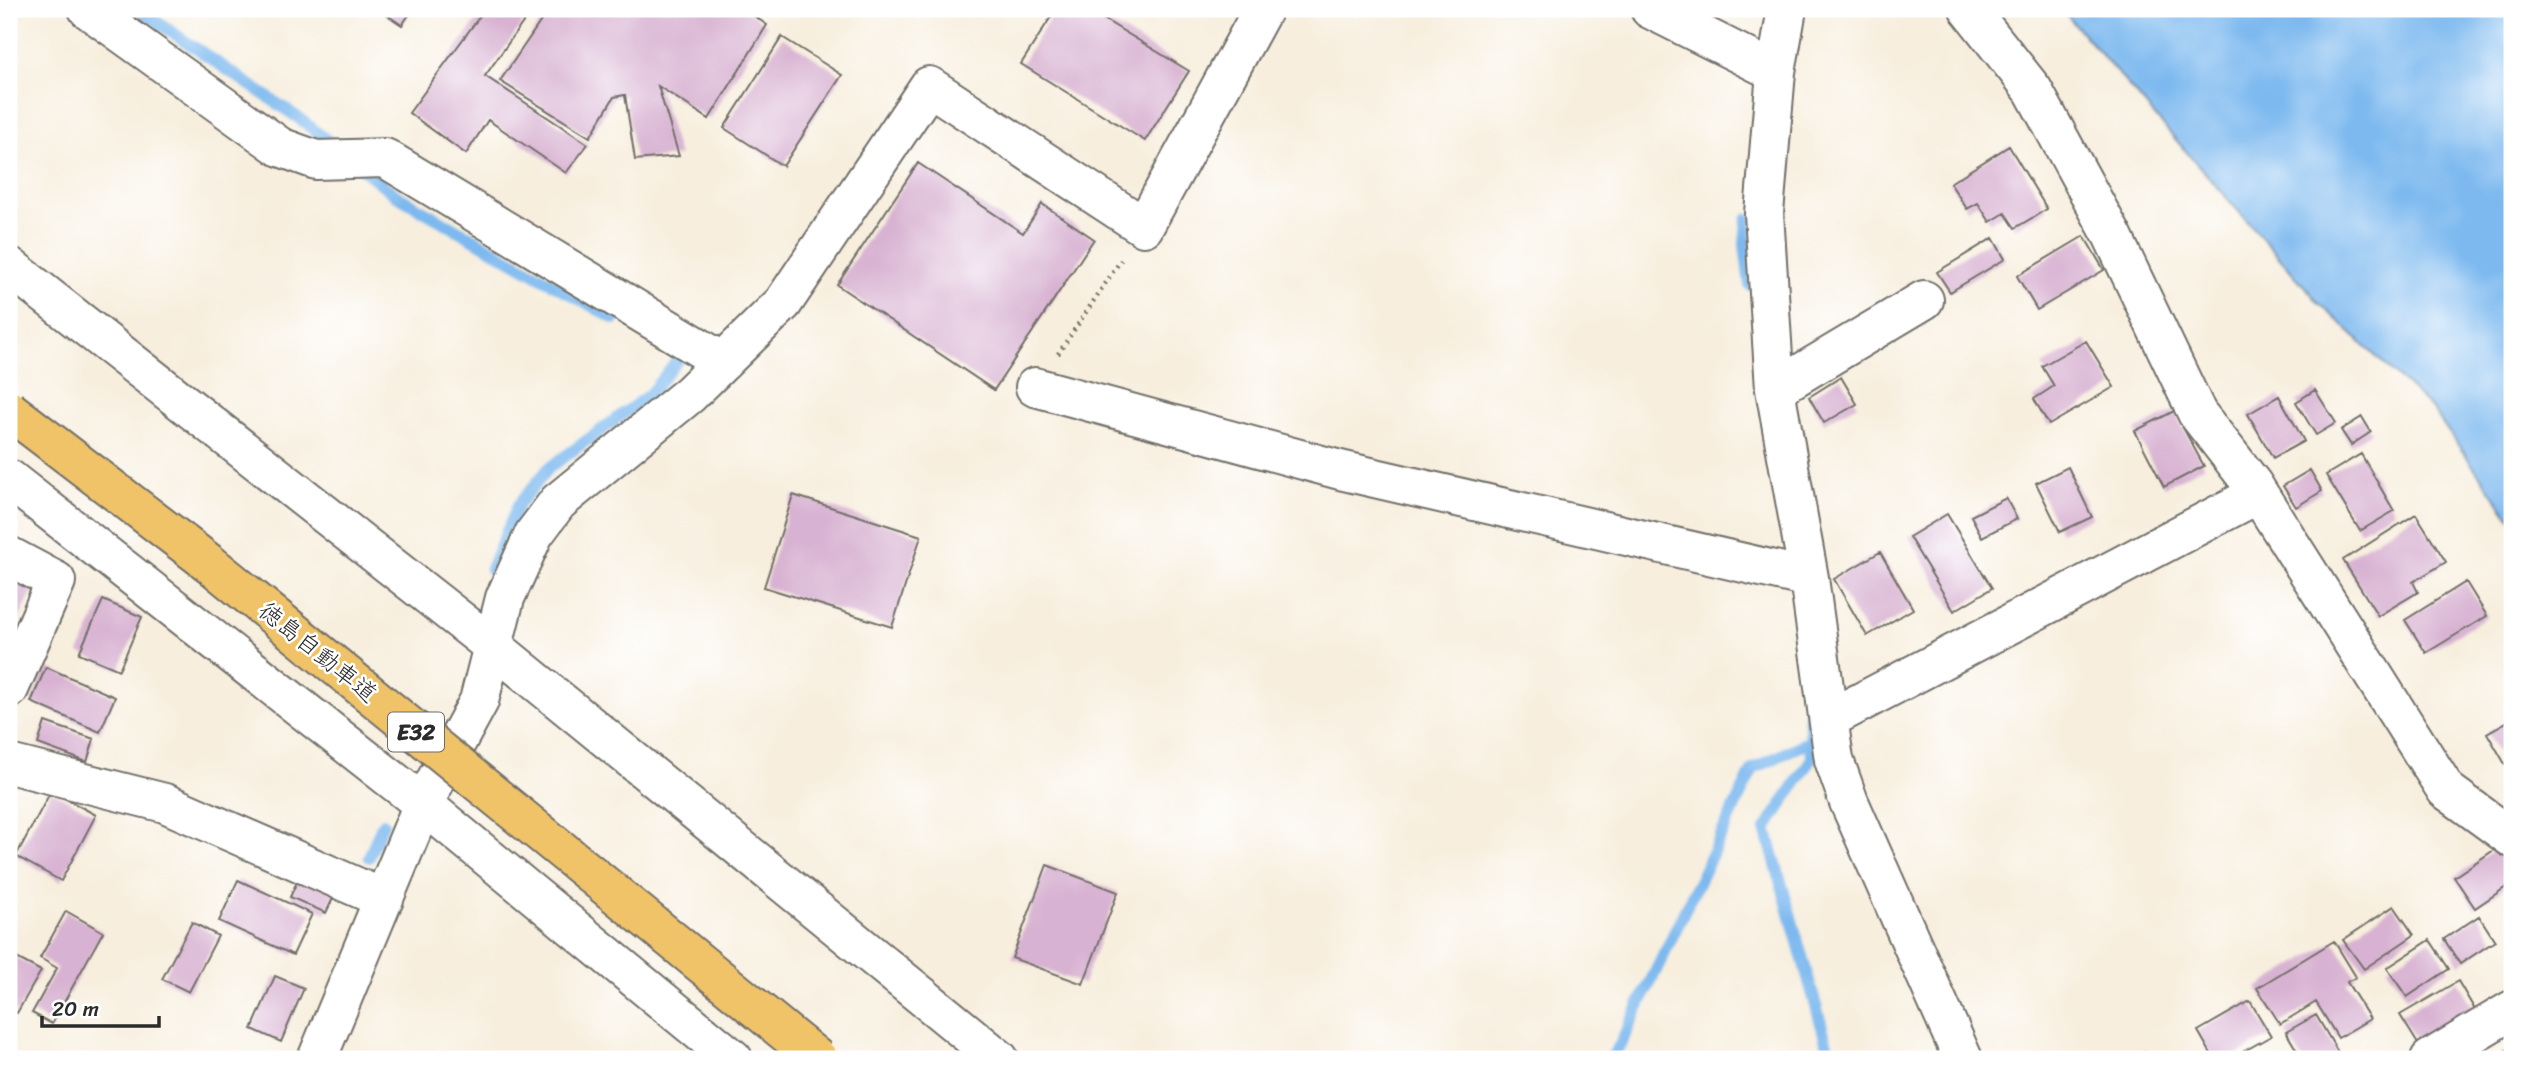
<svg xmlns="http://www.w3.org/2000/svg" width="2521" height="1068" font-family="Sriracha,'Klee One',sans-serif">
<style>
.water{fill:#7db9ef;stroke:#54728d;stroke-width:2}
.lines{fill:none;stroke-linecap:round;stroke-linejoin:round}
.stream{stroke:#7db9ef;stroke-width:12}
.building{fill:#d8b2d2}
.minor-casing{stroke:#726f69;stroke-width:42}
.path{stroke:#726f69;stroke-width:4.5;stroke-dasharray:2 5;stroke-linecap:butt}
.minor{stroke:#fff;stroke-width:38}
.highway-bridge-casing{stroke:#726f69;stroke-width:42;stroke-linecap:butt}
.highway-bridge{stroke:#f0c369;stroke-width:38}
.labels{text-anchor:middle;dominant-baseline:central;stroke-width:5;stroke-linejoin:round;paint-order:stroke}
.shield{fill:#fff;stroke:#6b6b6b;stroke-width:2}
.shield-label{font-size:23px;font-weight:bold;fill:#2b2b2b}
.street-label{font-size:24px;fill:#2b2b2b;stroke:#fff}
</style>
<rect width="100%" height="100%" fill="#fff"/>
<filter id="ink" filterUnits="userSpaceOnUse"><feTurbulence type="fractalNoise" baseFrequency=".0143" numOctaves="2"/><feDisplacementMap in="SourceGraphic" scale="14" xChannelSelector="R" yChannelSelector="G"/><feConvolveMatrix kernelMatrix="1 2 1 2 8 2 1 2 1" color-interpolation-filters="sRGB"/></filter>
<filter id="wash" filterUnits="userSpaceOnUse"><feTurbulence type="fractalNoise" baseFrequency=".00686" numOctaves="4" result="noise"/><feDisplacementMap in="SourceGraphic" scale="28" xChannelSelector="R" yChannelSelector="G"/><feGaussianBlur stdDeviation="1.57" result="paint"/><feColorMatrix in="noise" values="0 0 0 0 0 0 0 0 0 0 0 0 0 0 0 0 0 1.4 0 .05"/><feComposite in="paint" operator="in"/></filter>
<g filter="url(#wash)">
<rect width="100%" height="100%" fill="#f7eedd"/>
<path class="water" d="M2061,9H2512V520L2432,409L2320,304Z"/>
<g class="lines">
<path class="stream" d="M138,9L300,119L338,149
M360,167L397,196L615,319
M1747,219L1745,245L1750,285
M491,569L518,505L549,468L649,395L681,356L670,350
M1809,712L1812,758L1766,829L1831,1059
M369,857L383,823
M1610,1059L1620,1045L1753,769L1811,740"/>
</g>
<g id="blocks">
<path class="building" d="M378,9H413L402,25Z
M485,9H507L524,21L485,76L588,144L566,173L488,120L466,154L409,113Z
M549,9H744L767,25L709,119L658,86L679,156L635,160L625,95L614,97L590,137L500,81Z
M1056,9H1087L1189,71L1145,141L1021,64Z
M782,37L842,75L783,166L724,128Z
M2009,146L2047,209L2015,228L2005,213L1990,222L1978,203L1967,209L1950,183Z
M918,163L1023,233L1042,204L1094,239L994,390L837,285Z
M2084,236L2104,270L2037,310L2017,276Z
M1993,238L2005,259L1950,292L1937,272Z
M2086,341L2114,387L2049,425L2034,399L2054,386L2042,366Z
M1841,377L1857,404L1824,423L1809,397Z
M2315,390L2336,423L2316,435L2296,402Z
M2279,396L2304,441L2273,458L2248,414Z
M2174,411L2204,466L2164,487L2135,431Z
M2362,417L2371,432L2351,445L2341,430Z
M2361,454L2394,511L2360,531L2326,475Z
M2068,467L2092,517L2060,532L2036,483Z
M2310,470L2322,491L2296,507L2283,486Z
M793,495L921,536L892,627L764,587Z
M2006,498L2017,519L1982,537L1971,516Z
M1947,514L1992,588L1954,611L1909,537Z
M2416,514L2446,562L2413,582L2418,592L2378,616L2343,560Z
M1880,552L1913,609L1867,636L1834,579Z
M9,576L34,589L9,638Z
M2466,582L2487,616L2426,653L2405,620Z
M103,600L142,617L119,670L79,653Z
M46,667L115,697L100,732L31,702Z
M2512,719V761L2505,764L2487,733Z
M45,722L94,739L87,762L38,744Z
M51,791L96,815L61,881L16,856Z
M2500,846L2512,864V883L2475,908L2454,877Z
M1047,865L1118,892L1083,984L1012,958Z
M300,875L336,892L326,913L290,897Z
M238,880L312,914L293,955L219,921Z
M2394,906L2414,935L2364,969L2343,940Z
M66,911L103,932L52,1024L32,1013L57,968L40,958Z
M2479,916L2495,941L2460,964L2444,939Z
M192,922L218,936L189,992L162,979Z
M2430,940L2449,969L2407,997L2387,968Z
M2334,941L2356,977L2347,982L2370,1019L2338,1038L2316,1002L2280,1024L2257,988Z
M11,955L41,971L17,1013L9,1009Z
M275,976L304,988L281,1042L252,1029Z
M2458,981L2475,1010L2418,1044L2400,1015Z
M2250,1001L2271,1036L2230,1059H2214L2198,1031Z
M2316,1015L2342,1059H2302L2286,1032Z
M2512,1046V1059H2495Z
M2145,1051L2149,1059H2130Z"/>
</g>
</g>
<g filter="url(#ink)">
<use href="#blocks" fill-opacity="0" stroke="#726f69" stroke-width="2"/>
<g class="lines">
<defs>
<path id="minor" d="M88,9L280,147L316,160L385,158L723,362
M1650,9L1776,72
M1787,9L1776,72L1764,213L1775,389L1809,578L1834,760L1849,802L1963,1059
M1969,9L2033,90L2112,235L2197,413L2253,485L2446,790L2512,838
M9,266L494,647L999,1059
M1035,387L1340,470L1809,578
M1775,389L1924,300
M9,479L423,804L733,1059
M9,556L56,581L9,689
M1829,719L2258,494
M9,764L165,803L384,899
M317,1059L423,804L479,701L505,598L534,534L558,502L690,394L783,303L929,86L1144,227L1263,9
M2430,1059L2512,1010"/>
</defs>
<use href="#minor" class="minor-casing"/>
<path class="path" d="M1058,354L1121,260"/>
<use href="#minor" class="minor"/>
<defs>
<path id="highway-bridge" d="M9,410L209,563L818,1059"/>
</defs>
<use href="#highway-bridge" class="highway-bridge-casing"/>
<use href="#highway-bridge" class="highway-bridge"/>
</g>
</g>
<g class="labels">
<rect class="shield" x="388" y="712.5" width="56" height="39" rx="5"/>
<g class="shield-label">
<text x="416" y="732">E32</text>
</g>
<g class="street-label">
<text transform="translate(318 652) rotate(39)">徳島自動車道</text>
</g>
</g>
<rect width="2521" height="1068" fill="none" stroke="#fff" stroke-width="35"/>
<path d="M42 1016v10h117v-10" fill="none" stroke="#2b2b2b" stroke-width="3.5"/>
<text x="52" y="1016" font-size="21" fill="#2b2b2b" stroke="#ffffff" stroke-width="5" paint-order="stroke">20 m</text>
</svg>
